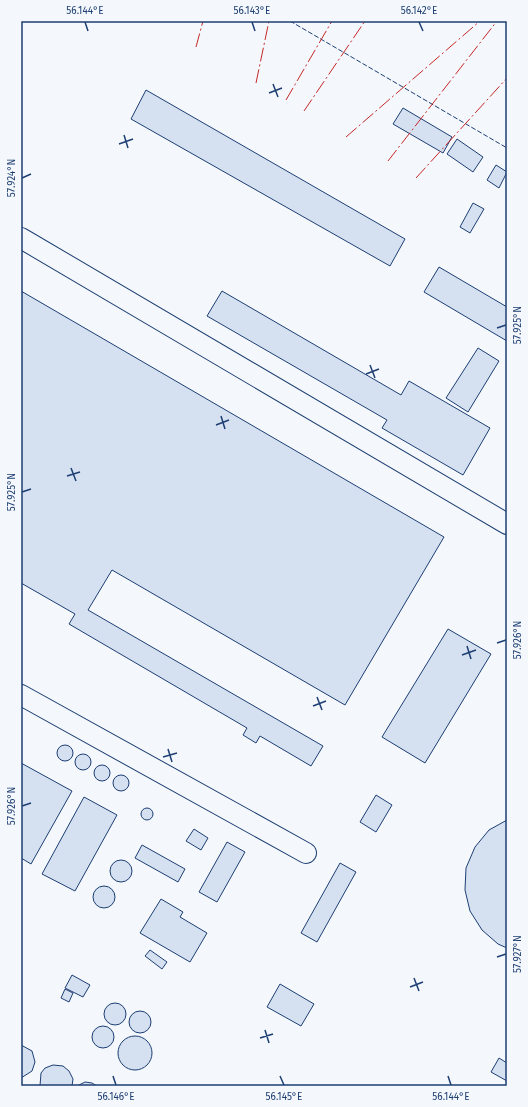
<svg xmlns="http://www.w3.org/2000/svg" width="528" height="1107" font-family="'Fira Sans',sans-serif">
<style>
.building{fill:#d5e0f0;stroke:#1d3f73}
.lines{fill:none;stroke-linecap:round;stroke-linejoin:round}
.minor-casing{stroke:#1d3f73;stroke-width:22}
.minor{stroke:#f4f7fb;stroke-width:20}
.fence{stroke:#1d3f73;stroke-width:1;stroke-dasharray:5 2;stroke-linecap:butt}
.power{stroke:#c62828;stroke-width:1;stroke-dasharray:14 3 2 3;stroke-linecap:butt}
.ticks{fill:none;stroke:#1d3f73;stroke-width:1.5}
.neatline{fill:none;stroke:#1d3f73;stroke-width:1.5}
.ticks-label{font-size:10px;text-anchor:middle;fill:#1d3f73}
</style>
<rect width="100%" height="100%" fill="#f4f7fb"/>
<path class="building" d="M146,90L405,239L390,266L131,119Z
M403,108L452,137L443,153L393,124Z
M457,139L483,157L473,172L447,154Z
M496,165L507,172L499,188L487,180Z
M473,203L484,209L470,233L460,227Z
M439,267L507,307V341L424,292Z
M21,291L444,537L345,705L112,570L88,610L323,746L311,766L260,736L256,743L243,735L247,728L69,624L75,614L21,583Z
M222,291L401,395L409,381L490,428L463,475L382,428L387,420L207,316Z
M478,348L499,361L468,412L446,398Z
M448,629L491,654L425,763L382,737Z
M57 753a8 8 0 1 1 16 0a8 8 0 1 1-16 0Z
M75 762a8 8 0 1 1 16 0a8 8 0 1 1-16 0Z
M21,763L72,791L31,864L21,858Z
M94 773a8 8 0 1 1 16 0a8 8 0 1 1-16 0Z
M113 783a8 8 0 1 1 16 0a8 8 0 1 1-16 0Z
M376,795L392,805L376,832L360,822Z
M84,797L117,815L75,891L42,874Z
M141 814a6 6 0 1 1 12 0a6 6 0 1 1-12 0Z
M507,820V948L498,944L482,930L470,911L465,890L466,868L475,847L489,830Z
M194,829L208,838L201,850L186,841Z
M227,842L245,852L217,902L199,892Z
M142,845L185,869L178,882L135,858Z
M110 871a11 11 0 1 1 22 0a11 11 0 1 1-22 0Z
M340,863L356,872L317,942L301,933Z
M93 897a11 11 0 1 1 22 0a11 11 0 1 1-22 0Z
M161,899L183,912L180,917L207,933L190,962L140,933Z
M150,950L167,962L162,969L145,956Z
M72,975L90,985L83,997L65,988Z
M280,984L314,1004L301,1026L267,1007Z
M65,989L73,993L69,1002L61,998Z
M104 1014a11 11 0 1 1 22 0a11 11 0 1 1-22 0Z
M129 1022a11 11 0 1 1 22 0a11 11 0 1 1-22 0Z
M92 1037a11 11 0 1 1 22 0a11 11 0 1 1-22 0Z
M118 1053a17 17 0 1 1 34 0a17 17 0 1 1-34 0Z
M21,1045L32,1051L35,1062L32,1071L21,1078Z
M499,1058L507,1063V1081L491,1072Z
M53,1065L63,1066L69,1071L73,1079L72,1086H40L41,1073L45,1068Z
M85,1082L92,1083L97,1086H77Z"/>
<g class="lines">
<defs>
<path id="minor" d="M21,238L507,524
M21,695L306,853"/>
</defs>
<use href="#minor" class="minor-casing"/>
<use href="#minor" class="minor"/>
<path class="fence" d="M290,21L507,148"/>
<path class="power" d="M196,47L203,21
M256,83L269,21
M286,100L332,21
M304,111L365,21
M346,137L480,21
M388,161L497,21
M416,178L507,78"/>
</g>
<path class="ticks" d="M85,22L88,31M252,22L255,31M419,22L423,31M273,84L278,97M269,93L282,88M124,135L128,148M119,144L133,139M22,178L31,174M497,328L506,325M370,365L375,378M366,374L379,369M221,416L225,429M216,425L229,420M71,468L76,481M67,476L80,472M22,492L31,489M497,643L506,640M467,646L471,659M462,655L476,650M317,697L322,710M313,706L326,701M168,749L172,762M163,757L177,753M22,806L31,803M497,957L506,954M414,978L419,991M410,987L423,982M265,1030L269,1043M260,1038L273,1034M113,1076L116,1085M280,1076L284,1085M448,1076L451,1085"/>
<rect width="528" height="1107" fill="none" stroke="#f4f7fb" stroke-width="44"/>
<rect x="22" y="22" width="484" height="1063" class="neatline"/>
<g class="ticks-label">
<text x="85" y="14">56.144°E</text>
<text x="252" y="14">56.143°E</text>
<text x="419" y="14">56.142°E</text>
<text transform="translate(11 178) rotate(-90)" y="4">57.924°N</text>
<text transform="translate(517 325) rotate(-90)" y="4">57.925°N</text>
<text transform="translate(11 492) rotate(-90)" y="4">57.925°N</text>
<text transform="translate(517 640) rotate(-90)" y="4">57.926°N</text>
<text transform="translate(11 806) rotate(-90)" y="4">57.926°N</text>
<text transform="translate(517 954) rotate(-90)" y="4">57.927°N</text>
<text x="116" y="1100">56.146°E</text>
<text x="284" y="1100">56.145°E</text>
<text x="451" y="1100">56.144°E</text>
</g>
</svg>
